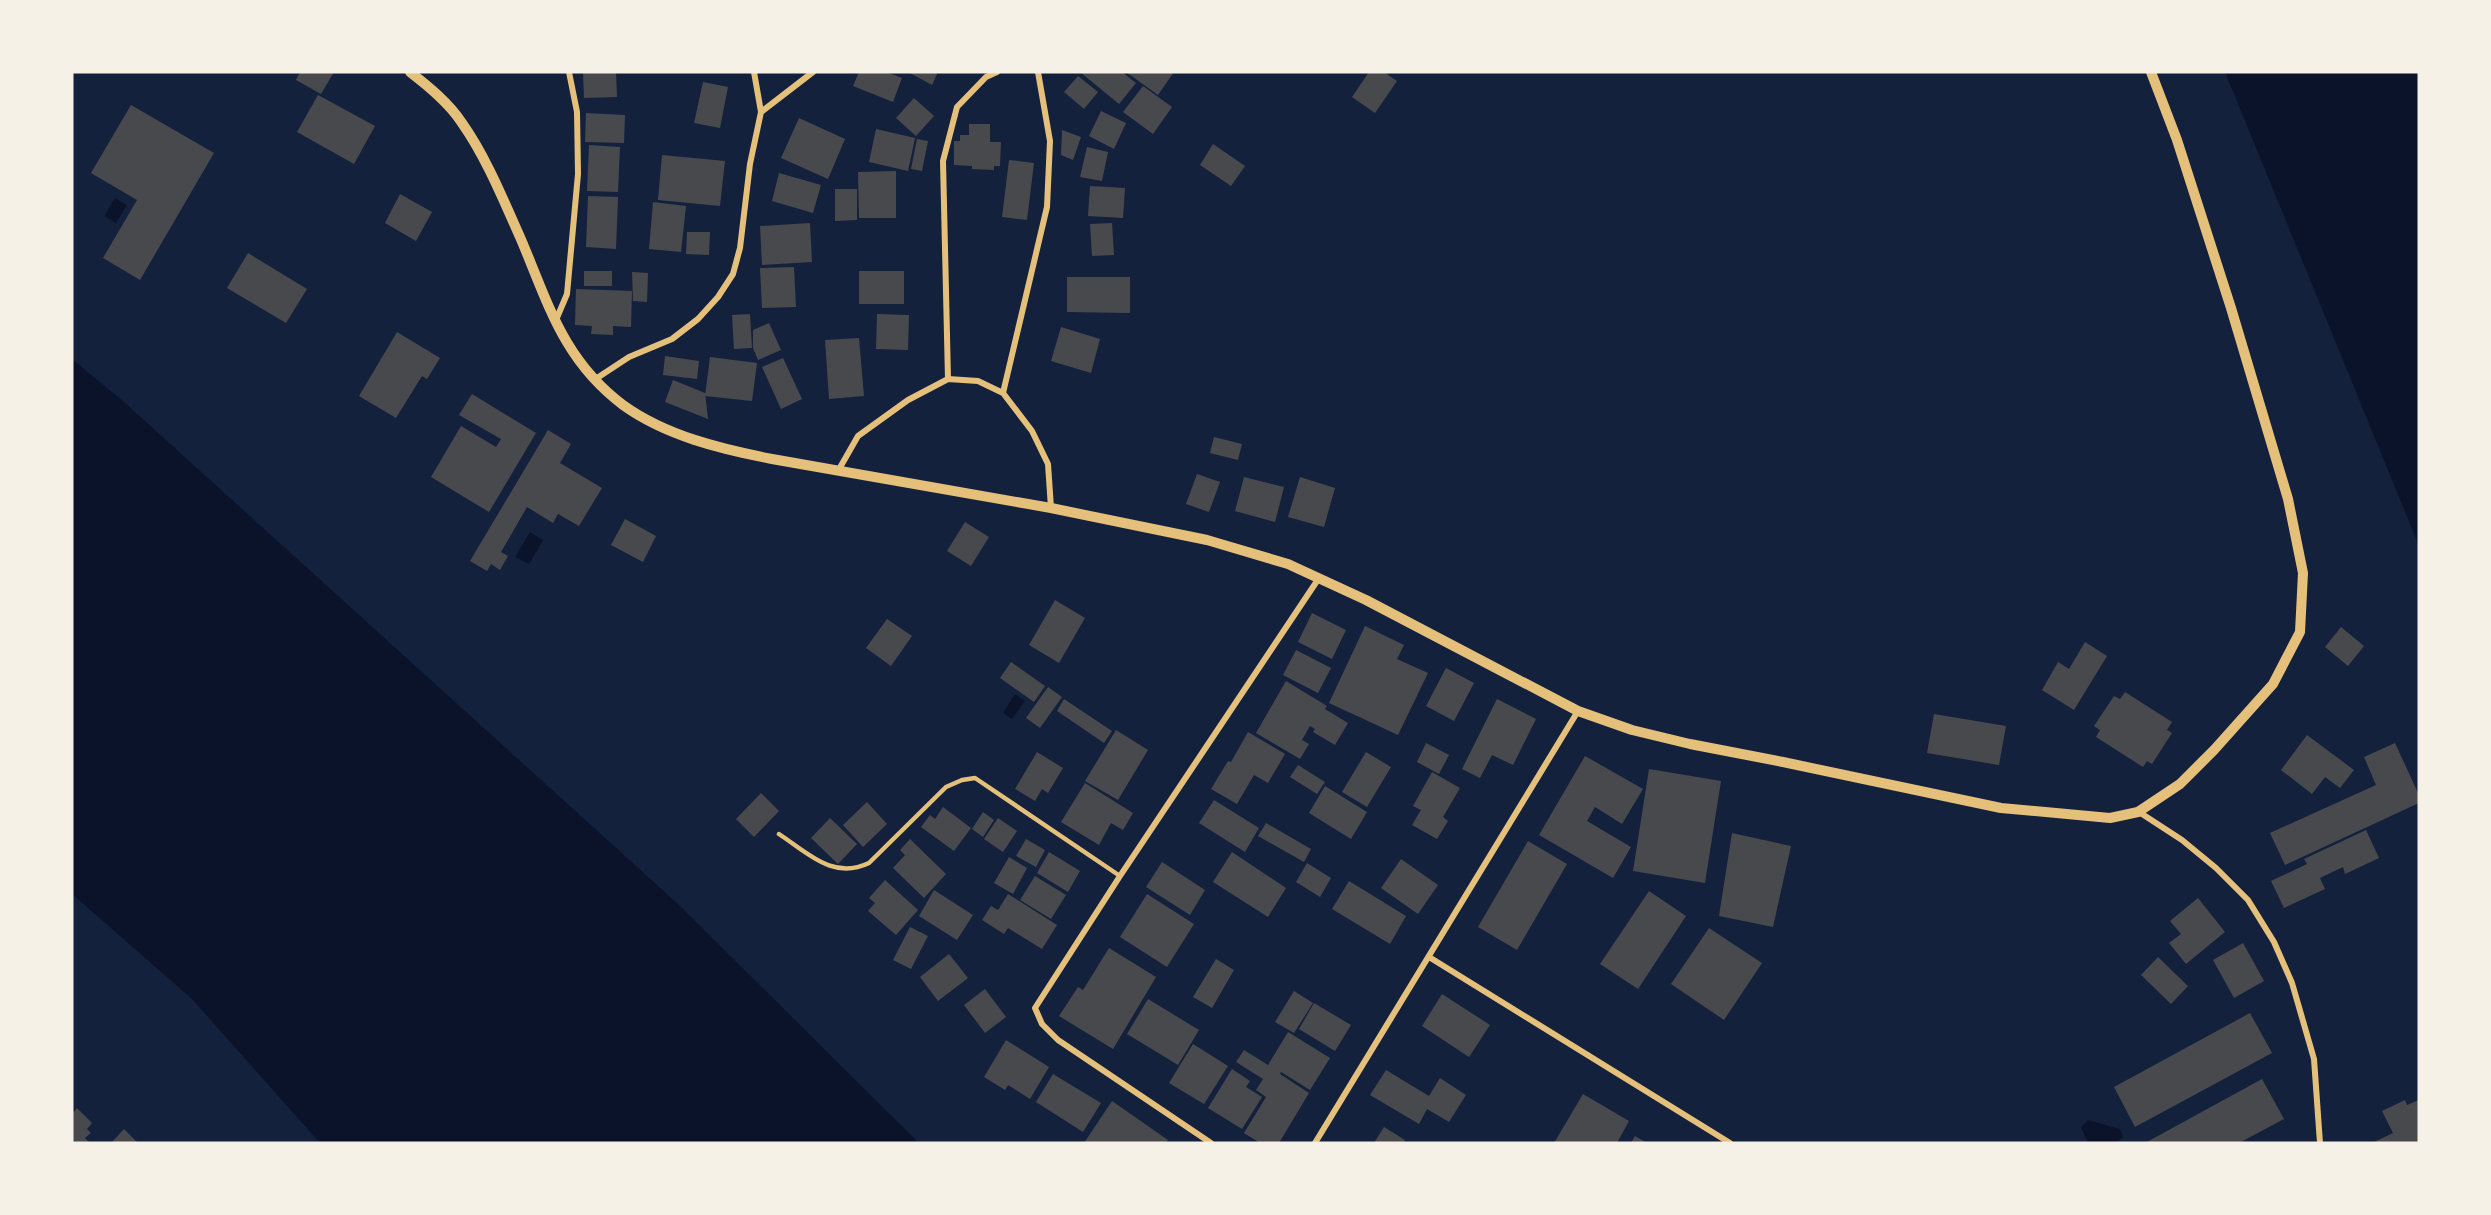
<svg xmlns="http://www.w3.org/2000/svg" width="2491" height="1215" font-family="Mulish,sans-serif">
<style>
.water{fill:#0b132b}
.building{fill:#48494c}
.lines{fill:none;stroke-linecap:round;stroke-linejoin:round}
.service{stroke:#e5c07b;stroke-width:4.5}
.minor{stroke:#e5c07b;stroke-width:6}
.tertiary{stroke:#e5c07b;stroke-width:10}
</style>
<rect width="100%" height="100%" fill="#14213d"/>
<path class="water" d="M2225,72H2419V546Z
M115,198L127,205L116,223L104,216Z
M72,359L123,401L678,904L919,1143H320L192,999L72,894Z
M530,532L543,540L529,564L515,557Z
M1015,694L1025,701L1012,719L1003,713Z
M2088,1120L2120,1129L2123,1137L2116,1143H2088L2081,1127Z"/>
<path class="building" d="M300,72H334L321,94L296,80Z
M583,72H616L617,97L584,98Z
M859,72H886L902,78L893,102L853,86Z
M908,72H938L932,85Z
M1080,72H1122L1136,83L1119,104Z
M1126,72H1174L1158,95Z
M1369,72H1384L1397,81L1375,113L1352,97Z
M1078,76L1098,92L1084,109L1064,92Z
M703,82L728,87L720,128L694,123Z
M1143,86L1172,107L1153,134L1123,112Z
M318,95L375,126L354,164L297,132Z
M914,98L934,116L916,136L896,118Z
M131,105L214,153L140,280L103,258L137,200L91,173Z
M1101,111L1126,123L1114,149L1089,136Z
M586,113L625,115L624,143L585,142Z
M799,118L845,139L828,179L781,158Z
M969,124H990V142H1001L1000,166H994V170L972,169V166L954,165V141H960V135H969Z
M876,129L915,138L908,171L869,162Z
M1062,130L1081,137L1073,160L1061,155Z
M917,139L928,141L922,171L911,169Z
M1213,144L1245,166L1231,186L1200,165Z
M589,145L620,147L618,192L587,191Z
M1087,147L1108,152L1102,181L1080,177Z
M662,155L725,161L720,206L658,200Z
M1009,160L1034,163L1027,220L1002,217Z
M896,171V218H859L858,172Z
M779,173L821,185L813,213L772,201Z
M1090,186L1125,188L1123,218L1088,216Z
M835,189H857V220L835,221Z
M400,194L432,212L416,241L385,223Z
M588,196L618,197L616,249L586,247Z
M653,202L686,206L681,252L649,249Z
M810,223L812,262L762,265L760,226Z
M1112,223L1114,255L1092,256L1090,224Z
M687,232H710L709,255L686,254Z
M248,253L307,289L286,323L227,288Z
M794,267L796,307L762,308L760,268Z
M584,271H612V286H584Z
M859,271H904V304H859Z
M632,272L648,273L647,302L633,301Z
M1067,277H1130V313L1067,312Z
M576,289L632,291L631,327L613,326V335L591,334L592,326L575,325Z
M750,314L752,348L734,349L732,315Z
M877,314L909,315L908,350L876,349Z
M769,323L781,350L758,360L753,348V330Z
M1061,327L1100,339L1091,373L1051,361Z
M397,332L440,358L427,379L422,376L396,418L359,396Z
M859,338L864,396L829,399L825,340Z
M665,356L699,361L697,379L663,375Z
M710,357L757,363L752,401L705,396Z
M783,358L802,399L781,409L762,367Z
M673,380L705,393L708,419L665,402Z
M472,394L536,433L489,512L431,477L461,426L496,447L501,439L459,415Z
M548,430L571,444L560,463L602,488L579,526L558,514L553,523L527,507L501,552L508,556L500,570L491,564L487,571L470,561Z
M1214,437L1242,444L1238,460L1210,453Z
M1197,474L1220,482L1209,512L1186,504Z
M1244,477L1284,487L1275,522L1235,511Z
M1300,477L1335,488L1324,527L1288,517Z
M625,519L656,536L643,562L611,545Z
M965,522L989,537L971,566L947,551Z
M1055,600L1085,618L1059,663L1029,645Z
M1312,613L1346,630L1332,659L1298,642Z
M887,619L912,636L891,666L866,648Z
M1365,626L1404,645L1397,659L1428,673L1398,735L1329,703Z
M2341,627L2364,646L2348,666L2325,647Z
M2085,642L2107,656L2074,710L2042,690L2058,662L2069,669Z
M1296,650L1331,668L1318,693L1283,675Z
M1011,662L1045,686L1034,702L1000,678Z
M1446,668L1474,683L1454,721L1426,706Z
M1286,681L1327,706L1325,709L1348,723L1335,745L1313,732L1315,729L1310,726L1302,740L1309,744L1300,759L1256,733Z
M1048,687L1062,697L1040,728L1026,718Z
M2125,692L2172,722L2167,730L2172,733L2152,764L2147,761L2143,767L2096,737L2100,730L2094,726L2114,696L2120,699Z
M1064,699L1112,731L1104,743L1057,711Z
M1497,699L1536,719L1513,765L1492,755L1480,778L1462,769Z
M1934,714L2006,726L1999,765L1927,753Z
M1116,730L1148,750L1118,800L1085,781Z
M1248,732L1285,754L1268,783L1254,775L1237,804L1211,789L1228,761L1231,762Z
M2307,735L2354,770L2340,788L2325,777L2312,794L2281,770Z
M1426,743L1449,755L1439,774L1417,762Z
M2395,743L2419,795V803L2285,865L2270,833L2376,785L2364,757Z
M1037,752L1063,768L1048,793L1042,789L1035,801L1015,789Z
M1366,752L1391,767L1367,807L1342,792Z
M1585,756L1643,789L1622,824L1595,807L1587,821L1631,847L1613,878L1539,835Z
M1298,765L1325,782L1317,794L1290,777Z
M1649,769L1721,781L1705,883L1633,871Z
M1432,772L1460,788L1443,817L1448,821L1437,839L1412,825L1421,810L1413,806Z
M1085,783L1133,813L1123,830L1111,823L1099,845L1061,822Z
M1325,786L1367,812L1351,839L1309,813Z
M761,793L779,811L754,837L736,819Z
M1214,800L1259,828L1245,852L1199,823Z
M867,802L887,824L863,847L843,825Z
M943,807L971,828L954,851L921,827L930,815L935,819Z
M983,812L994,820L983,837L972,829Z
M830,818L857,844L838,864L811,838Z
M998,818L1017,831L1003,852L984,839Z
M1266,823L1311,849L1304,862L1258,836Z
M2366,830L2379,858L2345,874L2343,867L2320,878L2325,889L2284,908L2271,881L2307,864L2304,859Z
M1732,833L1791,846L1773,927L1719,916Z
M910,839L946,874L924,898L893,868L905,855L900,850Z
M1026,839L1045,850L1036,867L1016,856Z
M1528,841L1567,864L1517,950L1478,927Z
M1049,852L1080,871L1068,892L1037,873Z
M1232,852L1286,888L1268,917L1213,882Z
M1009,857L1027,868L1013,894L994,883Z
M1401,859L1438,885L1418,914L1381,888Z
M1162,862L1205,890L1190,915L1146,887Z
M1307,863L1331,878L1320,897L1296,882Z
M1035,876L1066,895L1051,919L1020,900Z
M885,880L918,910L896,935L868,911L875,903L869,898Z
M1349,881L1406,916L1390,944L1332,909Z
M934,890L973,915L957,940L919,916Z
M1649,891L1686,916L1638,989L1600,964Z
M1008,894L1057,925L1042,949L1008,928L1004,934L982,920L991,906L998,910Z
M1147,894L1194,924L1167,967L1120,937Z
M2198,898L2225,932L2186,964L2169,943L2181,934L2170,921Z
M910,927L928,936L911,969L893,960Z
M1709,928L1762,963L1724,1020L1671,984Z
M2243,943L2264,981L2234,998L2213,960Z
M1109,948L1156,977L1113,1049L1059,1016L1078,987L1083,990Z
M949,954L968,978L938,1001L920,977Z
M2158,957L2188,986L2171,1004L2141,975Z
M1216,959L1234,970L1212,1008L1193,997Z
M985,989L1006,1017L985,1033L964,1005Z
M1294,991L1313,1003L1294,1033L1275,1022Z
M1442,994L1490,1025L1469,1057L1422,1026Z
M1148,999L1199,1030L1178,1065L1127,1034Z
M1314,1003L1351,1025L1335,1051L1299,1029Z
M2250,1013L2272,1053L2135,1127L2114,1087Z
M1288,1032L1330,1058L1310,1090L1281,1072L1280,1074L1309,1093L1279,1143H1260L1244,1133L1266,1097L1256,1090L1263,1079L1236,1062L1244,1050L1268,1065Z
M1006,1040L1049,1067L1030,1099L1008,1085L1005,1090L984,1077Z
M1193,1044L1228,1066L1204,1104L1169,1083Z
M1232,1069L1250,1081L1246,1087L1262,1097L1242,1129L1208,1108Z
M1386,1070L1429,1096L1440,1078L1466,1095L1449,1122L1427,1109L1419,1124L1370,1095Z
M1053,1074L1101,1103L1083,1132L1036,1102Z
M2262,1079L2284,1119L2239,1143H2145Z
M1583,1094L1629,1121L1617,1143H1554Z
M2405,1100L2407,1105L2419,1100V1143H2372L2393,1133L2382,1111Z
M1112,1101L1168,1140L1166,1143H1084Z
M77,1108L92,1123L87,1129L91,1133L85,1138L90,1143H72V1114Z
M1384,1127L1405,1140L1403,1143H1374Z
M124,1129L138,1143H111Z
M1635,1136L1647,1143H1631Z"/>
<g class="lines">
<path class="service" d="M779,834C809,854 833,880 869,863L946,787L962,780L975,778L1120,876"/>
<path class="minor" d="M754,72L761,112
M556,320L567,294L578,174L577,112L569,72
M948,379L943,161L957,107L986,77L997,72
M594,380L629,357L672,339L698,319L718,297L733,274L740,248L750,164L761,112L813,72
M1003,393L1047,207L1050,141L1038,72
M838,471L858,436L908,400L948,379L978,381L1003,393L1032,431L1048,464L1051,508
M2139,812L2182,840L2216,868L2248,900L2274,942L2292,983L2314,1059L2320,1143
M1429,957L1730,1143
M1211,1143L1058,1040L1042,1024L1035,1008L1120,876L1319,578
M1315,1143L1578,711"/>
<path class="tertiary" d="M410,72C428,86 449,103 462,123C486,157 503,199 520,237C548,302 562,359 623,405C666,436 721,449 772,459L1051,508L1207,540L1288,564L1366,600L1578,711L1632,730L1690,744L1783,762L2001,808L2110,818L2138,812L2180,784L2214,750L2273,684L2300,632L2303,573L2288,499L2231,308L2177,140L2151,72"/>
</g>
<rect width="2491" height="1215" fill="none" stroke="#f6f1e7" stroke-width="147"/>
</svg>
